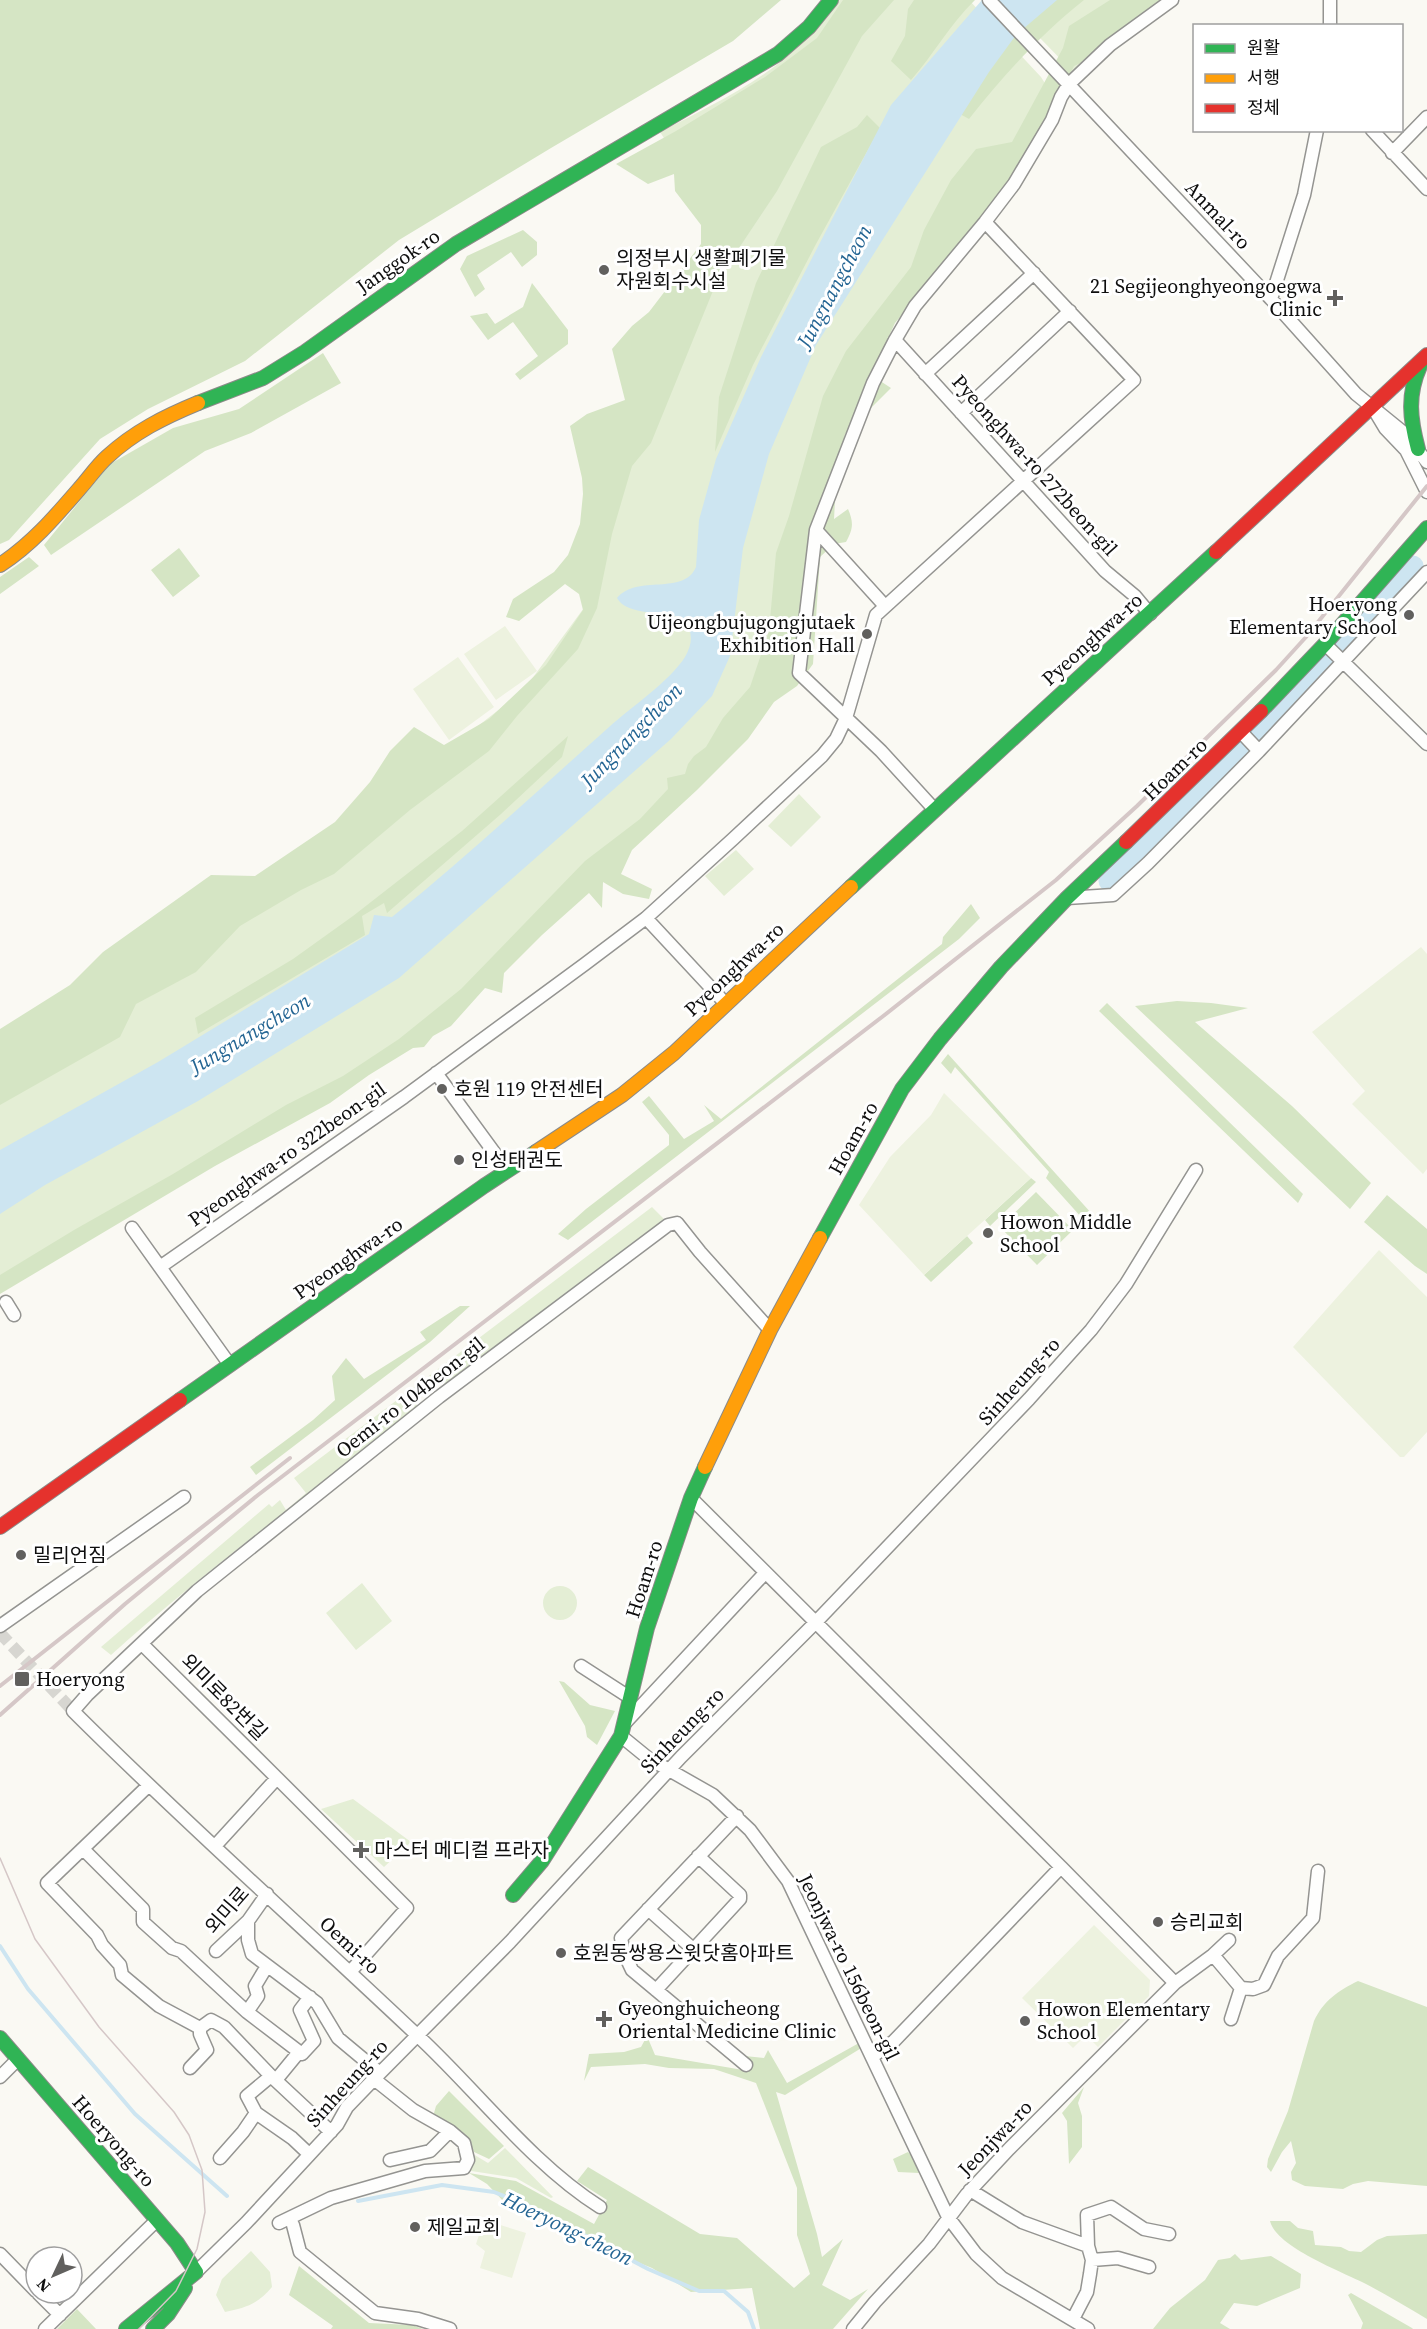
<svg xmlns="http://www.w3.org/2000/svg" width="1427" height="2329" font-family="'Source Serif 4','Noto Sans KR',serif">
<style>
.green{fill:#e4eed5}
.forest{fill:#d5e5c4}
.pitch{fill:#edf2df}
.water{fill:#cde5f1}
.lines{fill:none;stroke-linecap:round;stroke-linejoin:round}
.stream{stroke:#cde5f1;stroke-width:4}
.river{stroke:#cde5f1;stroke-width:21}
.street-tunnel{stroke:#d7d6d1;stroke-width:12;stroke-dasharray:12 6;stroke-linecap:butt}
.street-casing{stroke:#949491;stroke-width:15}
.fast-casing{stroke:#8b8a88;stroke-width:16}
.slow-casing{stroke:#8b8a88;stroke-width:16}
.jam-casing{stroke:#8b8a88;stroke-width:16}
.street{stroke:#fefefd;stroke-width:12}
.fast{stroke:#30b455;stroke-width:14}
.slow{stroke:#ff9f0a;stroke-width:14}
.jam{stroke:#e5322d;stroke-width:14}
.tram{stroke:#d5c7c7;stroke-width:1.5}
.rail{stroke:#d5c7c7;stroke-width:4}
.poi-dot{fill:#61605e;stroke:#fff;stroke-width:2}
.labels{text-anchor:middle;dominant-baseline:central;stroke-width:6;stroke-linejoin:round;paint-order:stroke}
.street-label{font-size:20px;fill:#0e0e0e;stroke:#fff}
.poi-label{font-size:20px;fill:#0e0e0e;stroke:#fff;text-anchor:start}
.water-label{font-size:21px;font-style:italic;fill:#246593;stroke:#fff}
</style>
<rect width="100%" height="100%" fill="#faf9f3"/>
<path class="green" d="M836,0H969L1041,77L1046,85V119L893,323L817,495L791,674L425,1032L0,1281V1062L208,936L523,691L589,601L640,425L722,226L660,132C712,105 767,80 808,37C818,26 827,12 836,0Z
M1003,0H1168L1107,42L1073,72Z
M799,794L821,817L791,847L768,826Z
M736,850L754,869L724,896L705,876Z
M652,1207L666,1221L468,1366L445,1386L441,1377L414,1396L418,1409C315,1490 209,1567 111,1655L101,1647L269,1504L272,1507L280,1500L286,1510L306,1493L294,1478Z
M362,1583L392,1621L356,1650L326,1613Z
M543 1603a17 17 0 1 1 34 0a17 17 0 1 1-34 0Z
M353,1799L411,1842L384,1867L321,1809Z
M505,2148L553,2197L551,2198L516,2178L465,2170L473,2154L488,2163Z
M251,2251L270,2272L272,2287C258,2304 245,2308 225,2312L216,2295L222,2279Z"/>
<path class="forest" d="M0,0H781L733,41L551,148L399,240L245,361L148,409L100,439L9,540L0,544Z
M843,0H894L862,36L777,191L717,281L651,443L632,466L612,534L597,608L578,649L517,716L489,751L410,810L334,874L301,890L240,926L196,972L136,1004L120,1037L0,1105V1029L70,985L103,952L211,875L255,876L335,822L370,782L390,751L414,727L444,745L489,719L546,665L583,610L579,594L565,584L519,621L506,617L513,599L554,572L568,555L580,524L583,494L582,478L570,426L587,414L625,400L612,349L632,326L649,312L701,244V225L675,191L674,174L648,184L616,164L676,131L765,77L817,38Z
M914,0H975C950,24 934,54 911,80L891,61L905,36L908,9Z
M1031,0H1084C1040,35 1004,75 969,119L951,109Z
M1110,0H1176L1113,48L1074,66L1052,112L993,208L895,323L871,375L891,388L845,434L835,501L834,519L848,509C854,523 853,529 846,542L834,544L820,557L813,664L797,686L774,702L748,739L697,790L632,850L621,874L652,889L649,899L623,894L603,882L602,908L589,893L542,935L504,973L502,993L485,988L451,1026L433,1036L424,1047L413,1048L369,1075L330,1103L215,1166L0,1294V1275L74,1230L173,1174L286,1105L343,1076L399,1039L461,989L585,861L640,819L668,789L667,778L685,774L688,764L694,756L706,747L723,718L750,687L769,631L776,553L789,516L823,396L846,351L911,267L924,230L951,180L976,149L1012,142L1063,48L1069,26Z
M867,115L880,128L816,244L753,365L715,452L719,397L756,283L821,147L857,127Z
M523,230L537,242V255L522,267L511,252L477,275L485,289L475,297L460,269L467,256Z
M532,283L568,330V344L520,380L515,374L538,356L513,322L488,340L470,316L487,313L495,324L523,307Z
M323,353L341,383L251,433L205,451L51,555L44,545L110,464L173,428L239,409Z
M179,548L200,576L173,597L151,570Z
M29,557L39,566L0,594V577Z
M568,736L562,757L501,814L387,913L384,903L362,916L365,935L198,1034L195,1018L293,959L353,916L462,831Z
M971,904L980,918L959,939L568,1240L558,1234L586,1209L669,1145V1135L642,1102L649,1096L684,1139L714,1121L704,1105L721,1119L942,944L943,937Z
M1177,1001L1211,1003L1248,1008L1195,1022L1292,1106L1371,1183L1350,1209L1135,1006Z
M1107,1003L1303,1194L1298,1203L1099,1011Z
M948,1054L1092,1214L1082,1218L1046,1178L1049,1172L955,1067L951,1074L941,1063Z
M1031,1178L1036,1182L990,1226L985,1220Z
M1036,1192L1073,1230L1037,1265L1000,1227Z
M1387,1195L1427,1229V1274L1415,1266L1364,1222Z
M967,1236L973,1243L931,1282L924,1275Z
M460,1306H470L430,1342L256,1475L250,1467L313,1420L335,1400L332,1376L346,1358L364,1379L426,1340L420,1332Z
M559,1681L564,1682L590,1705L615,1711L597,1745L587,1737L585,1726Z
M1358,1981L1427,2007V2186L1368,2181L1353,2184L1343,2189L1305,2186L1292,2180L1291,2172L1296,2163L1291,2141L1282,2152L1271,2172L1267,2167L1268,2159L1288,2111L1314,2021C1324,2000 1338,1991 1358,1981Z
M647,2036L655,2055L749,2071L745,2056L764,2058L768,2050L787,2083L859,2043L863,2047L785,2095L776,2092L817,2234L822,2257L843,2239L822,2285L850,2300L868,2289L833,2329H760L752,2288L691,2292L652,2268L610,2251L579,2229L506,2204L487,2184L469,2173L516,2181L594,2224L607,2200L577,2181L588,2167L700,2234L737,2238L794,2288L810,2274L797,2235V2188L756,2083L714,2069L669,2068L645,2064L591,2067L584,2081L589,2054L624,2052L641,2047Z
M1084,2087L1078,2103L1082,2116V2147L1069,2164L1067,2121L1062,2113Z
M449,2091L504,2146L489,2159L474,2152L469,2141L438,2121L434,2113L436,2106Z
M908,2152L914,2158L919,2173L898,2172L893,2159Z
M1270,2221H1290L1298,2228L1313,2231L1315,2245L1341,2247L1349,2251L1361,2252L1377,2240L1387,2236L1427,2234V2319C1407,2307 1387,2295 1366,2284C1343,2272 1276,2247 1270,2221Z
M1235,2254L1241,2260L1271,2256L1301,2274L1300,2288L1257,2306L1234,2303L1220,2323L1230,2329H1153L1170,2308L1205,2280L1218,2260L1230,2258Z
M299,2266L369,2323L412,2325L423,2329H331L333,2326L289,2295Z
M1351,2293L1412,2328L1413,2329H1361L1363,2323L1348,2295Z
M77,2309L96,2329H57Z"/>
<path class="pitch" d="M505,626L537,671L496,700L464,654Z
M458,657L494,707L449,740L413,689Z
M1421,947L1427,954V1169L1423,1174L1352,1104L1365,1091L1312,1032Z
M944,1093L1031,1178L924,1275L859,1205L890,1157L931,1115Z
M1379,1250L1427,1297V1432L1404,1457H1400L1293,1347Z
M1094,1925L1150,1980L1149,1996L1098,2047L1086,2035L1073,2048L1022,1998Z
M484,2220L526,2233L512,2278L480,2268L485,2251L476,2244Z"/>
<path class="water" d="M982,0H1057L1016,35L989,72L816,345L769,454L743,548L730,656L712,696L671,739L399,978L198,1101L45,1185L0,1214V1150L158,1062L369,934L374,915L392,917C467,857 537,791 608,728C631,707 669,682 685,657C693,643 693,632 684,619C667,611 626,616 617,598C637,574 684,596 696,567L699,520L716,459L761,357L891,105Z"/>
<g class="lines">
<path class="stream" d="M0,1946L28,1989L135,2114L227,2196
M358,2201L442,2185L494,2192L531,2207L648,2269L699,2291H724L748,2312L754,2329"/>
<path class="river" d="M1109,881L1236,758L1307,684L1413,566"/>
<path class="street-tunnel" d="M0,1633L73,1711"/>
<defs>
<path id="street" d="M989,0L1271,299L1356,394L1404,433L1427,462
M1330,0V26
M1372,130L1427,189
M1392,153L1427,117
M1271,299L1304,195L1317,130
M895,340L1105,571L1135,596L1150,614
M925,374L1034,273
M961,413L1070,311
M1376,413L1385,428L1406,450L1427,492
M816,530L885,606
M1325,644L1427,744
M1241,732L1259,751
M934,809L881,751L799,673L816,530L873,383L895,340L915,306L985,222L1014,184L1052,120L1061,97L1069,84L1110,45L1172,0
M1067,898L1113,895L1148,863L1259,751L1427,572
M646,918L726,1004
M436,1073L507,1170
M132,1228L230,1365
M160,1267L404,1097L585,964L646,918L733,839L822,756L836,739L846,718L876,615L1134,380L985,222
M6,1302L14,1315
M691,1498L1061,1867L894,2041L872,2057
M0,1626L184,1497
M142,1644L277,1778L215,1846
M581,1666L629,1697
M626,1722L765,1573
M621,1736L648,1758L713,1795L750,1830L788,1881L948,2217L976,2254L1002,2278L1088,2329
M277,1778L407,1908L350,1972
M148,1786L47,1883L97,1935L102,1945L120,1965L122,1975L159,2006L200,2028L211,2020L224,2027L271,2076L331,2132
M737,1816L621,1938L624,1953L632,1970L746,2065
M83,1849L143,1909V1922L172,1948L181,1951L247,2012
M1061,1867L1175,1983
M648,1909L693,1949
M248,1921V1940L252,1954L317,2003L338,2038L380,2073
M216,1951L248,1921L267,1894
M1213,1955L1241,1988L1253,1989L1264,1985L1278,1956L1313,1918L1318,1871
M267,1966L255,1986L258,1996L247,2012L302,2054L314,2041L300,2010L310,1997
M656,1990L740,1899V1895L698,1856
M1231,2019L1241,1988
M190,2068L207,2050L200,2034V2028
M271,2076L247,2096L256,2113L292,2138L309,2154
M0,2077L18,2059
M276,2080L299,2052
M220,2158L243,2132L256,2113
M390,2160L430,2151L450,2131
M970,2190L1022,2222L1088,2246
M600,2207C532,2164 478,2092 419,2037C304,1928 185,1823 73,1711L87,1695L197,1591L439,1397L668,1225L677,1223L700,1252L770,1330
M279,2223L331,2198L425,2171L464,2168L468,2160L464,2143L450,2131L413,2110L374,2079
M293,2225L300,2252L375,2313L418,2319L450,2329
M0,2254L36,2291
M1092,2260L1118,2258L1149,2267
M196,2272L246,2223L337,2125L347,2107L374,2079L510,1942L681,1757L815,1623L1029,1399L1091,1330L1126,1284L1196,1170
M38,2293L60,2315
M1073,2319L1087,2292L1090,2274L1092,2260L1088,2246L1087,2215L1111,2207L1144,2229L1169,2234
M45,2329L157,2220
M853,2329L875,2302L929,2244L967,2194L1009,2149L1175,1983L1213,1955L1229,1940"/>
<path id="fast" d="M198,403L263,378L305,352L456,244L778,54L809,27L831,0
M1418,449C1410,419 1407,395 1420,366
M1261,711L1325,644L1427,528
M851,887L1216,552
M820,1238L902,1089L940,1039L1001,967L1067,898L1126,842
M180,1400L484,1186L536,1152
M513,1895L542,1861L621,1736L647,1628L691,1498L705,1467
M0,2038L177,2243L196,2272
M126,2329L196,2272
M153,2329L168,2314L185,2288"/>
<path id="slow" d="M0,565C32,544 55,517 80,488C89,478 97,466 107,457C134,432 164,417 198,403
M536,1152L622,1095L674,1053L851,887
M705,1467L770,1330L820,1238"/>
<path id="jam" d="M1216,552L1427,355
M1126,842L1261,711
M0,1527L180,1400"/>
</defs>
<use href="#street" class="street-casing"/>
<use href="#fast" class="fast-casing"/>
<use href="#slow" class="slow-casing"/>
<use href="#jam" class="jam-casing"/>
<use href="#street" class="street"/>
<use href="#fast" class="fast"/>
<use href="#slow" class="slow"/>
<use href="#jam" class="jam"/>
<path class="tram" d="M0,1858L35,1939L99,2027L174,2112L189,2135L202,2170L205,2212L197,2249L176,2291L139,2329"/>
<path class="rail" d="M0,1686L290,1458
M0,1715L125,1604L258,1495L882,1017L1056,880L1137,806L1276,670L1306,637L1427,486"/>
</g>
<g class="poi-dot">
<circle cx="604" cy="270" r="6"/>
<path d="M1332 289h6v6h6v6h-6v6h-6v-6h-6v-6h6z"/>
<circle cx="1409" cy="615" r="6"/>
<circle cx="867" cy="634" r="6"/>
<circle cx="442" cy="1089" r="6"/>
<circle cx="459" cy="1160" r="6"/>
<circle cx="988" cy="1233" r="6"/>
<circle cx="21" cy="1555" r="6"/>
<rect x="14" y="1671" width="16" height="16" rx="3"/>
<path d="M358 1841h6v6h6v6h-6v6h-6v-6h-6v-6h6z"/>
<circle cx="1158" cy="1922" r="6"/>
<circle cx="561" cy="1953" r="6"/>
<path d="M601 2010h6v6h6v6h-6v6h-6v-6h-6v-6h6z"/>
<circle cx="1025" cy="2021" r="6"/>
<circle cx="415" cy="2227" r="6"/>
</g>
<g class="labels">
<g class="street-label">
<text transform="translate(1218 215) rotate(47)">Anmal-ro</text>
<text transform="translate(398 261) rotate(-35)">Janggok-ro</text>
<text transform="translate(1035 465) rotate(48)">Pyeonghwa-ro 272beon-gil</text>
<text transform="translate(1092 639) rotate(-42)">Pyeonghwa-ro</text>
<text transform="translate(1175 769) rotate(-44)">Hoam-ro</text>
<text transform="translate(734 969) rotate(-43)">Pyeonghwa-ro</text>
<text transform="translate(853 1138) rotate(-61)">Hoam-ro</text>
<text transform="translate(287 1154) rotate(-35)">Pyeonghwa-ro 322beon-gil</text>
<text transform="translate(348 1258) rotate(-35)">Pyeonghwa-ro</text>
<text transform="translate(1019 1381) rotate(-48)">Sinheung-ro</text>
<text transform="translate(410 1397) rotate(-38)">Oemi-ro 104beon-gil</text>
<text transform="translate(644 1579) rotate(-72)">Hoam-ro</text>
<text transform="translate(224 1697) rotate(45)">외미로82번길</text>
<text transform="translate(682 1730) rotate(-46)">Sinheung-ro</text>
<text transform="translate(227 1910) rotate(-49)">외미로</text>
<text transform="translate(350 1945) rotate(43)">Oemi-ro</text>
<text transform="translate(849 1967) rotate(64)">Jeonjwa-ro 156beon-gil</text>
<text transform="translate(347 2083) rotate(-48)">Sinheung-ro</text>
<text transform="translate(995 2138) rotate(-46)">Jeonjwa-ro</text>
<text transform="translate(114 2141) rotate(49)">Hoeryong-ro</text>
</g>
<g class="poi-label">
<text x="616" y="258">의정부시 생활폐기물<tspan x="616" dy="23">자원회수시설</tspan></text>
<text x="1322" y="286" text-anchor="end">21 Segijeonghyeongoegwa<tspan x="1322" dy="23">Clinic</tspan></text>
<text x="1397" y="604" text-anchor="end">Hoeryong<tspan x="1397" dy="23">Elementary School</tspan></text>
<text x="855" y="622" text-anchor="end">Uijeongbujugongjutaek<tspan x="855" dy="23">Exhibition Hall</tspan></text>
<text x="454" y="1089">호원 119 안전센터</text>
<text x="471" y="1160">인성태권도</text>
<text x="1000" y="1222">Howon Middle<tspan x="1000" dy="23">School</tspan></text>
<text x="33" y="1555">밀리언짐</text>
<text x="36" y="1679">Hoeryong</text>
<text x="374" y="1850">마스터 메디컬 프라자</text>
<text x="1170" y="1922">승리교회</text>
<text x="573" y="1953">호원동쌍용스윗닷홈아파트</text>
<text x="618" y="2008">Gyeonghuicheong<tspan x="618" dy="23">Oriental Medicine Clinic</tspan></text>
<text x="1037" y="2009">Howon Elementary<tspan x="1037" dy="23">School</tspan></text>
<text x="427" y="2227">제일교회</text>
</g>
<g class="water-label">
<text transform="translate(834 286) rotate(-62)">Jungnangcheon</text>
<text transform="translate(631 735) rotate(-46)">Jungnangcheon</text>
<text transform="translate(250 1033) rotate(-31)">Jungnangcheon</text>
<text transform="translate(568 2228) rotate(26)">Hoeryong-cheon</text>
</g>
</g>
<rect x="1193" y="24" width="210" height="108" fill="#ffffff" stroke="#9f9f9f" stroke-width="1.5"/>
<rect x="1205" y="44" width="30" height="9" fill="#30b455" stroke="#9f9f9f" stroke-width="1.5"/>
<text x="1247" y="54" font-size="18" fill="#0e0e0e">원활</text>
<rect x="1205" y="74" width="30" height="9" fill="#ff9f0a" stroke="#9f9f9f" stroke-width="1.5"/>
<text x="1247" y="84" font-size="18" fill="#0e0e0e">서행</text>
<rect x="1205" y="104" width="30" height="9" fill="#e5322d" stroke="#9f9f9f" stroke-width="1.5"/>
<text x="1247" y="114" font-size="18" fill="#0e0e0e">정체</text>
<g transform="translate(54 2275) rotate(226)"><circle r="28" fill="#ffffff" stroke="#9f9f9f" stroke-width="1.5"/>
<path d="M0-4.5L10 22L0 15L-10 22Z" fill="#61605e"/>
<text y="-9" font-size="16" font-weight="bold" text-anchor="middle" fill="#0e0e0e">N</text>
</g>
</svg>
